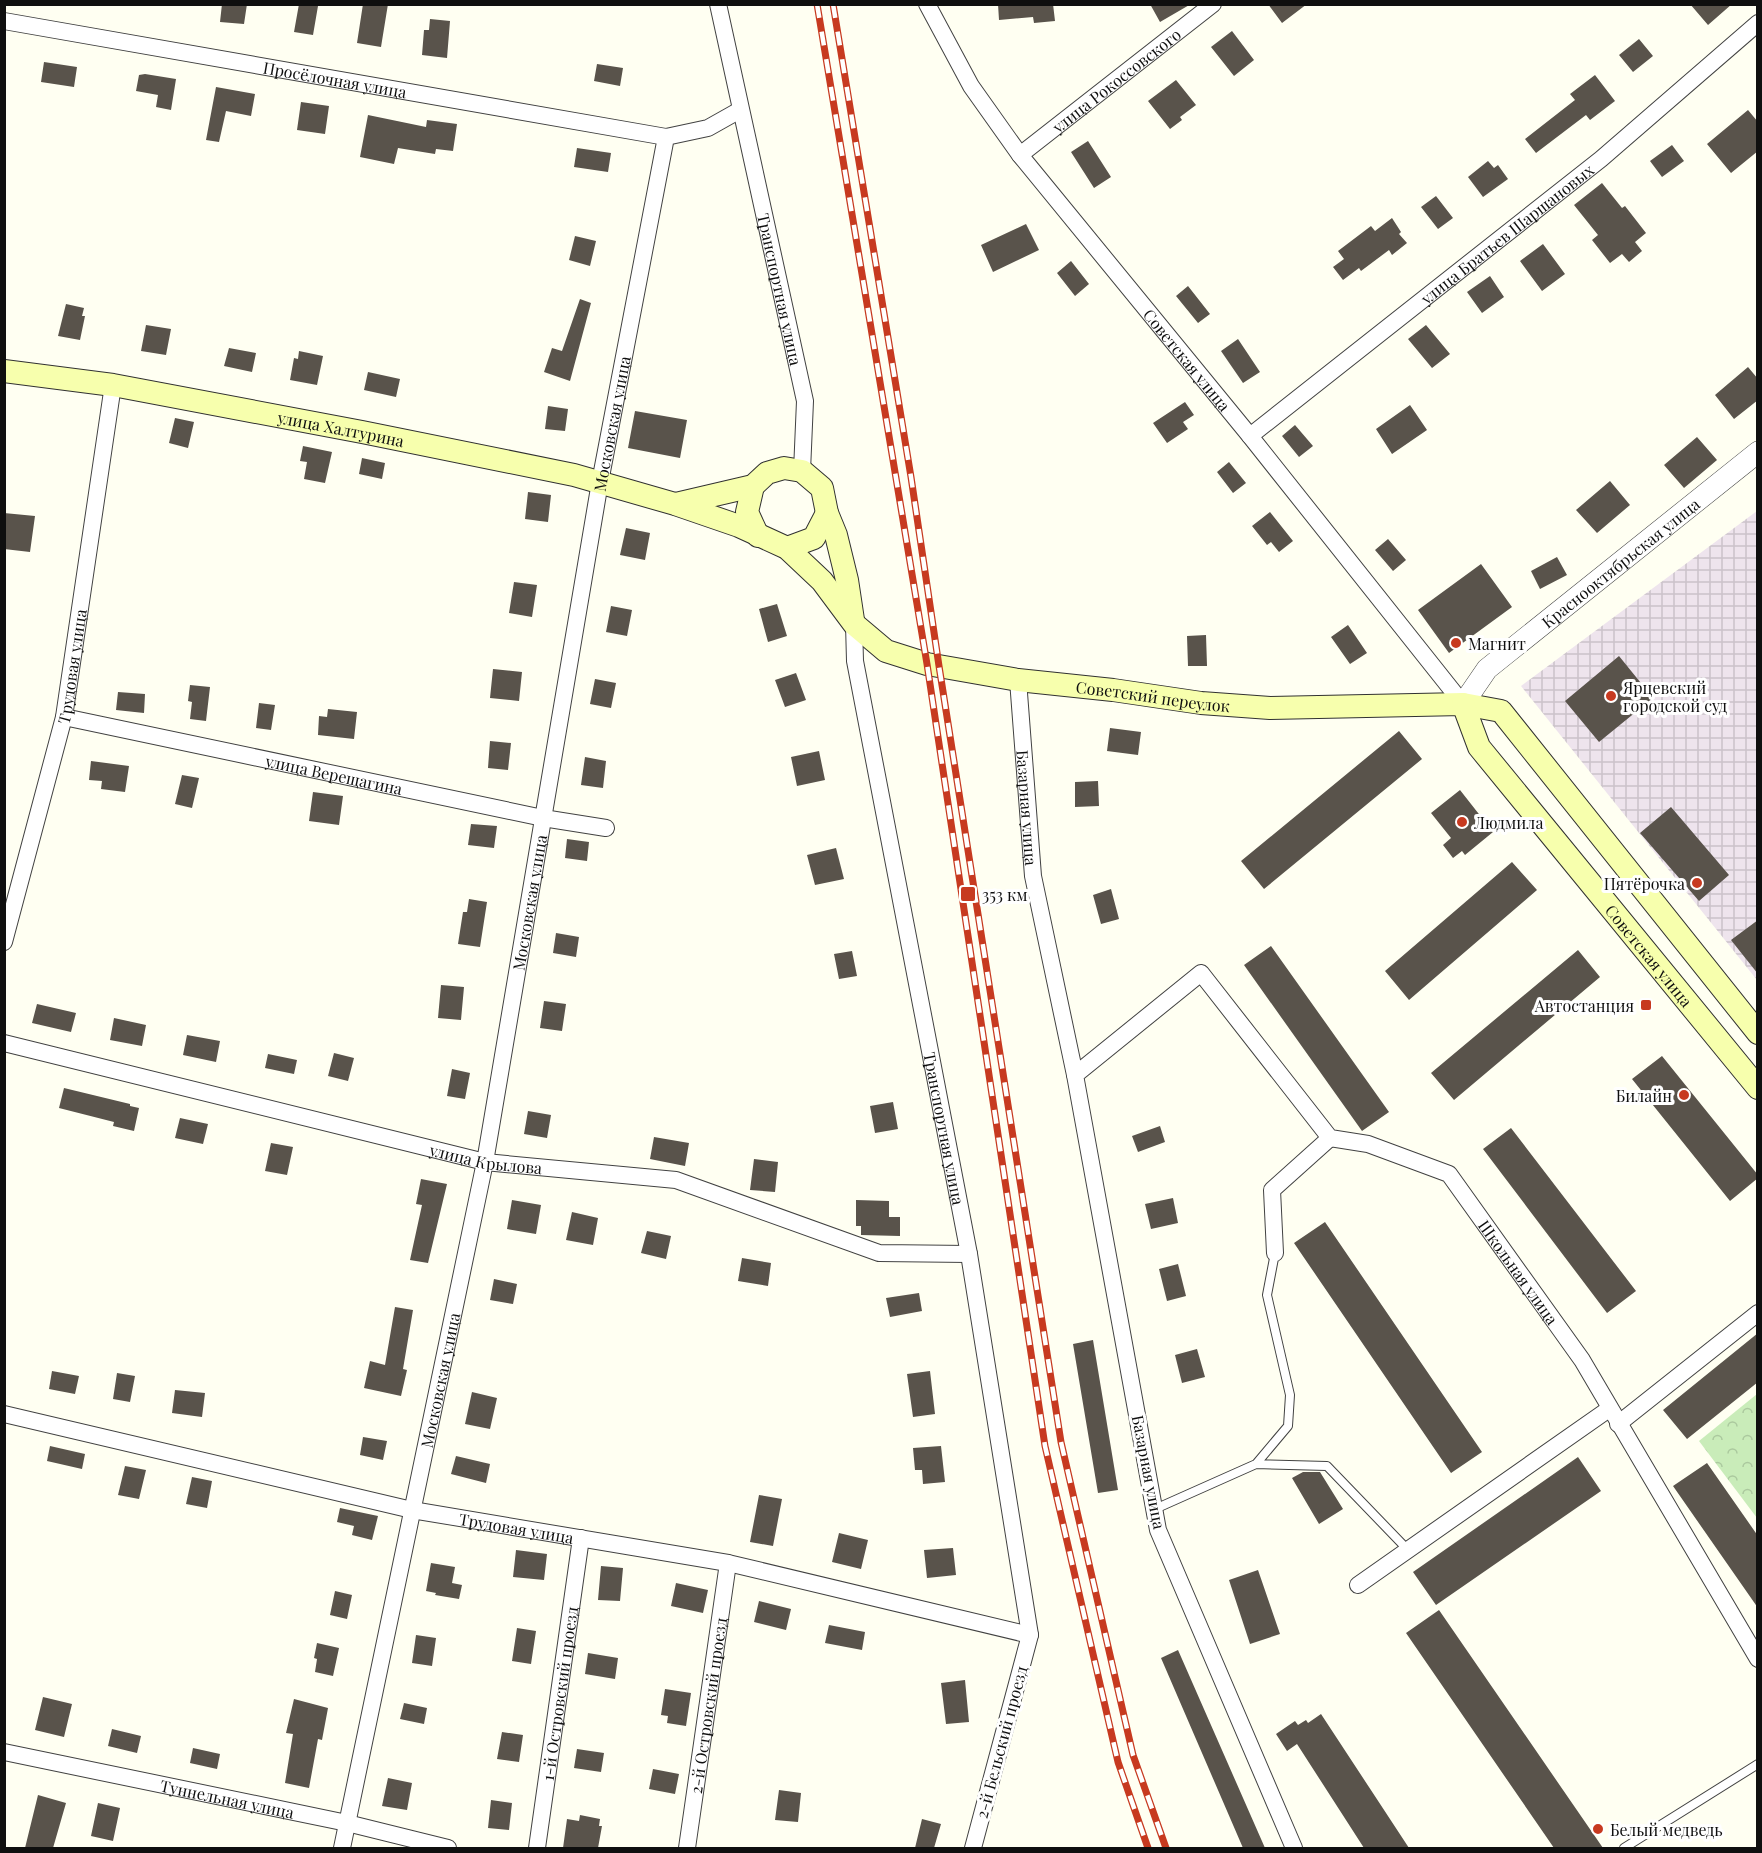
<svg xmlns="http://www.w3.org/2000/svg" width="1762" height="1853" font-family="'Playfair Display',serif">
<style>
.industrial{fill:url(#industrial-grid)}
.park{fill:url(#park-crowns)}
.building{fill:#59534b}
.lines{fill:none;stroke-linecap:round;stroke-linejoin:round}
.service-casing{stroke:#424242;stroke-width:10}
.minor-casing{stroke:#424242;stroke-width:18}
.tertiary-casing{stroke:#424242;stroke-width:22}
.secondary-casing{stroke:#313131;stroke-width:24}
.service{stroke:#fff;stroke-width:8}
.minor{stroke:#fff;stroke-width:16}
.tertiary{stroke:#fff;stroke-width:21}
.secondary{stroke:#f7ffad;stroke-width:22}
.rail-casing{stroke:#c73a20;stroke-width:7}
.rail{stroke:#fff;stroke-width:4.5;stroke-dasharray:14;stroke-linecap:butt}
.poi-dot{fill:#c73a20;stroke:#fff;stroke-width:2}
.labels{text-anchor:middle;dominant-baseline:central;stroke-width:6;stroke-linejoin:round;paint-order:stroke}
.street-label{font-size:16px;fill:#0f0f0f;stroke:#fff}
.poi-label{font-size:16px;fill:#0f0f0f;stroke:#fff;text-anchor:start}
</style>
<defs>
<pattern id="industrial-grid" width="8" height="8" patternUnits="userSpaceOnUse" patternTransform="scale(1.5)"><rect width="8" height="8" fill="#eee4ed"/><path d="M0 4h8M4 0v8" fill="none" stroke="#cbc2ca"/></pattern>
<pattern id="park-crowns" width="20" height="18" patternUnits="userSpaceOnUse" patternTransform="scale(1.5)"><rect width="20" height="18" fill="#c9ecb9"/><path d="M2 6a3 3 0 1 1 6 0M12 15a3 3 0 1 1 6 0" fill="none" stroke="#abc99e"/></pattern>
</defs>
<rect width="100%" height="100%" fill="#fffff2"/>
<path class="industrial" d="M1757,511V980L1521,686Z"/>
<path class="park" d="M1757,1394V1518L1699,1441Z"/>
<path class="building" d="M222,4H247L244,24L220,22Z
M299,4L318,6L313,35L294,32Z
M363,4H388L381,47L357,43Z
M998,4H1053L1055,21L1034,23L1033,17L999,20Z
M1150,4H1191L1160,22Z
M1268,4H1307L1282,23Z
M1690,4H1732L1708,25Z
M430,19L450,21L447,58L422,55L424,30H429Z
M1232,31L1254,60L1234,76L1211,47Z
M1639,39L1653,56L1633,72L1619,55Z
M44,62L77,67L74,87L41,82Z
M597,64L623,68L620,86L594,81Z
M145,74L176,79L171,110L156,107L158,95L136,91L139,75Z
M1595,75L1615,101L1590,120L1586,115L1536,153L1525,139L1575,100L1570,94Z
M1176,80L1196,105L1180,117L1182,120L1170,129L1148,101Z
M216,87L255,94L251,116L226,111L219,142L206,140Z
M301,102L329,106L325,134L297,130Z
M1748,110L1758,122V151L1731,173L1707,144Z
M368,115L426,127L427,120L457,124L453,151L436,149L435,154L398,148L394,164L360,157Z
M1088,141L1111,177L1094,188L1071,152Z
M1672,145L1684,161L1662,177L1650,161Z
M577,148L611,153L608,172L574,167Z
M1488,161L1494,168L1498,165L1508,179L1483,197L1468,177Z
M1602,183L1622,208L1625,206L1646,233L1635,242L1642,251L1629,262L1622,254L1610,263L1592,240L1598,235L1574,205Z
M1436,196L1453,218L1438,229L1421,207Z
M1392,218L1401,232L1399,234L1407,243L1392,255L1389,250L1361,271L1359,268L1343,280L1333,267L1344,259L1338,251L1371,226L1375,231Z
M1026,224L1039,250L993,272L981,245Z
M575,236L596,241L590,266L569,260Z
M1543,244L1565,274L1542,291L1520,261Z
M1071,261L1089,284L1075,296L1057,273Z
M1490,276L1504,297L1482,313L1467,292Z
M1188,286L1210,314L1198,323L1176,296Z
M580,299L591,303L570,381L544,372L552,348L562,351Z
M66,304L84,308L82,316H85L80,340L58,336Z
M146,325L171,329L166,355L141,351Z
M1426,325L1450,354L1432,368L1408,339Z
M1238,339L1260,372L1243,383L1221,351Z
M229,348L256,353L252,372L224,366Z
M299,351L323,356L317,385L290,380L294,358L298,359Z
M1748,367L1758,379V400L1734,419L1715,395Z
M368,372L400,379L396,397L364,390Z
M1185,402L1194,415L1183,422L1188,429L1167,443L1153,423Z
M1410,405L1427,430L1392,454L1376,429Z
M548,406L568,409L565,431L545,429Z
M635,411L687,420L680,458L628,448Z
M175,418L194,422L188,448L169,443Z
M1295,425L1313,446L1299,457L1282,436Z
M1697,437L1717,460L1684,488L1664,465Z
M303,446L332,452L325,483L304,479L307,462L300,461Z
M362,458L385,463L382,479L359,474Z
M1229,462L1246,483L1233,493L1217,472Z
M1610,481L1630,505L1597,533L1576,510Z
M528,492L551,495L548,522L525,519Z
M1270,512L1293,541L1279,552L1271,542L1267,545L1252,526Z
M4,513L35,516L30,552L4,549Z
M626,528L650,533L645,560L620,555Z
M1388,539L1406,560L1393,571L1375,550Z
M1557,557L1567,575L1540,589L1531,571Z
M1481,564L1512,607L1449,653L1418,610Z
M514,582L537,585L532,617L509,613Z
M777,604L787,636L768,642L759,609Z
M611,606L632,610L627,636L606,632Z
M1348,625L1367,653L1350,664L1331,637Z
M1206,635L1207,666H1188L1187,636Z
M1619,656L1653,698L1599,742L1565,701Z
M493,669L522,672L519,701L490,698Z
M796,673L806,700L785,707L775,680Z
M595,679L616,683L611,708L590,704Z
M190,685L210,687L206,721L190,719L192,702L188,701Z
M118,692L145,694L144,713L116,710Z
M259,703L275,705L271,730L256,728Z
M328,709L357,712L354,739L318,735L319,716L327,717Z
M1110,728L1141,732L1138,755L1107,751Z
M1399,731L1422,759L1264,889L1241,861Z
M490,741L511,743L508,770L488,768Z
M819,751L825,780L797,786L791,757Z
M585,757L606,761L603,788L581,785Z
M91,761L129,766L125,792L101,789L102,781L89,780Z
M182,775L199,778L192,808L175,804Z
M1098,781L1099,806L1075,807V782Z
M1460,790L1493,832L1465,855L1462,851L1453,858L1443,845L1451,838L1431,813Z
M313,792L343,796L339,825L309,821Z
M1671,807L1729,875L1699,901L1640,833Z
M471,824L497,826L494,848L468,845Z
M567,839L589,842L587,861L565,858Z
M836,848L844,879L815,885L807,855Z
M1512,862L1537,890L1409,1000L1385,971Z
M1111,889L1119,919L1101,924L1093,895Z
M469,899L487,902L480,947L458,944L463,912H467Z
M1758,920V974L1731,940Z
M556,933L579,937L576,957L553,953Z
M1271,946L1389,1112L1362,1131L1244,965Z
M1578,950L1600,977L1454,1100L1431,1073Z
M852,951L857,976L839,979L834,954Z
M441,985L464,987L461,1020L438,1018Z
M544,1001L566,1004L562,1031L540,1028Z
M37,1004L76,1013L71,1032L32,1023Z
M114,1018L146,1025L142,1046L110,1040Z
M187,1035L220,1041L216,1062L183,1055Z
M334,1053L354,1058L348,1081L328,1076Z
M268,1054L297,1060L294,1074L265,1068Z
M1662,1056L1758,1175V1178L1730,1201L1632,1079Z
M452,1069L470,1073L465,1099L447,1096Z
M64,1088L130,1104V1106L139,1108L134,1131L113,1126L114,1122L59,1108Z
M893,1102L898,1129L875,1133L870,1106Z
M528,1111L551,1115L547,1138L524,1134Z
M180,1118L208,1124L203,1144L175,1138Z
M1160,1126L1165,1142L1138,1152L1132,1136Z
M1511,1128L1636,1291L1607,1313L1483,1149Z
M654,1137L689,1143L685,1166L650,1159Z
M271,1143L293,1147L287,1175L265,1171Z
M754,1159L778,1162L775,1192L750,1190Z
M421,1179L447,1184L428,1263L410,1260L422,1205L416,1204Z
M1173,1198L1178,1223L1151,1229L1145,1204Z
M512,1200L541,1205L536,1234L507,1229Z
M856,1200L889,1201V1217H900V1236L861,1235V1226H856Z
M572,1212L598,1218L593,1245L566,1240Z
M1325,1222L1482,1452L1451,1473L1294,1243Z
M647,1231L671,1236L666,1259L641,1253Z
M742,1258L771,1263L768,1286L738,1281Z
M1178,1264L1186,1296L1167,1301L1159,1269Z
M494,1279L517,1284L513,1304L490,1300Z
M919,1293L922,1311L890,1317L886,1298Z
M395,1307L413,1310L403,1369L407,1370L401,1396L364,1388L370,1361L385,1365Z
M1758,1333V1382L1687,1439L1663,1410Z
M1093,1340L1118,1490L1098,1493L1073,1344Z
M1197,1349L1205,1377L1182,1383L1175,1355Z
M52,1371L79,1376L75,1394L49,1389Z
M930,1371L935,1414L913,1417L907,1374Z
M117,1373L135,1376L130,1402L113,1399Z
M175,1390L205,1393L202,1417L172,1413Z
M472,1392L497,1398L490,1429L465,1424Z
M363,1437L387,1441L383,1460L360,1455Z
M50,1446L85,1454L82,1469L47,1461Z
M941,1446L945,1482L923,1484L922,1470H915L913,1448Z
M456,1456L490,1464L486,1483L451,1474Z
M1578,1457L1601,1491L1436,1605L1413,1572Z
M1707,1463L1758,1536V1608L1673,1486Z
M125,1466L146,1470L139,1499L118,1495Z
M1303,1472H1320L1343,1509L1319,1524L1292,1478Z
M192,1477L212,1481L207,1508L186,1504Z
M759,1495L782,1499L773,1546L750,1542Z
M340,1508L378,1516L372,1540L352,1535L354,1526L337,1522Z
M839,1533L868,1540L861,1569L832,1562Z
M953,1548L956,1575L927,1578L924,1550Z
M516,1550L547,1554L544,1580L513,1577Z
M431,1563L455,1567L452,1583L462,1585L459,1599L435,1595L436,1593L426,1591Z
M601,1566L623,1568L620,1601L598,1600Z
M1258,1570L1280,1634L1250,1644L1229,1580Z
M676,1583L708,1590L703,1613L671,1606Z
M335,1591L352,1595L347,1619L330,1615Z
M759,1601L791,1609L786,1630L754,1622Z
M1439,1610L1603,1848H1554L1406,1633Z
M829,1625L865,1632L862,1650L825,1643Z
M517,1628L536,1631L531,1664L512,1661Z
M416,1635L436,1638L432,1666L412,1663Z
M317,1643L339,1648L333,1676L315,1672L317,1659L314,1658Z
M1178,1650L1265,1848H1243L1161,1658Z
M588,1653L618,1658L615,1679L585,1674Z
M965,1680L969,1722L946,1724L941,1683Z
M665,1689L691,1693L686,1726L667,1723L668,1716L661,1715Z
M43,1697L72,1704L64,1737L35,1730Z
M294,1699L328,1708L322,1740L318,1739L309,1788L285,1783L293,1734L286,1733Z
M404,1703L427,1708L424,1724L400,1719Z
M1321,1714L1409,1848H1364L1297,1744L1287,1751L1276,1734L1295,1721L1298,1725L1306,1720L1308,1723Z
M112,1729L141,1736L137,1753L108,1746Z
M502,1732L523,1735L519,1762L497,1759Z
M193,1748L220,1754L217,1769L190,1763Z
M577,1749L604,1753L601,1772L574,1768Z
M653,1769L679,1774L675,1794L649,1789Z
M388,1778L412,1783L407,1810L382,1806Z
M779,1790L801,1793L798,1822L775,1820Z
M38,1795L66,1803L53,1848H25Z
M491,1800L512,1803L509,1830L488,1828Z
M98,1803L120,1808L113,1841L91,1836Z
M580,1815L600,1819L599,1826H602L598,1848H563L567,1819L579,1821Z
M922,1819L941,1824L934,1848H915Z"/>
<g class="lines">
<defs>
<path id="service" d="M1256,1464L1288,1426L1290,1395L1267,1295L1275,1253
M1155,1509L1256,1464L1327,1466L1408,1550
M1624,1848L1758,1764"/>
<g id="minor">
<path id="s1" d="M718,4L805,401L802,471"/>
<path id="s2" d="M927,4L971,86L1020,155L1250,436L1463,704"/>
<path id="s3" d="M4,21L666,137"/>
<path id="s4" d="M1020,155L1213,4"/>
<path id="s5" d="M1250,436L1601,159L1758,23"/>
<path id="s6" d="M854,624L855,661L969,1254L1030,1635L973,1848"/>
<path id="s7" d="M1018,680L1033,876L1075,1075"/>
<path id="s8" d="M64,717L543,818L606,828"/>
<path id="s9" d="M4,942L64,717L113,385"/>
<path id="s10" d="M4,1043L485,1162L676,1180L879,1253L969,1254"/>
<path d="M1275,1253L1272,1190L1330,1138"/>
<path id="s11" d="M4,1414L412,1510L728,1563L1030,1635"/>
<path d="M1618,1424L1758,1313"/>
<path d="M1358,1585L1609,1409"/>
<path id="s12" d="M4,1752L347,1823L448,1848"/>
<path id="s13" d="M342,1848L485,1162L600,482L666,137L708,128L740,110"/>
<path id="s14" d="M537,1848L581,1538"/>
<path id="s15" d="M687,1848L728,1563"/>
<path id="s16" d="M1294,1848L1158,1530L1075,1075L1201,973L1330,1138L1368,1144L1449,1174L1582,1360L1758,1659"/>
</g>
<g id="tertiary">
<path id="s17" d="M1463,704L1487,669L1758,452"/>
</g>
<g id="secondary">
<path id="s18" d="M4,371L113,385L362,432L574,475L675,504L739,526L787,548L822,581L854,624L886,651L927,664L1018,680L1113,690L1201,703L1270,708L1463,704L1501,711L1758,1033"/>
<path d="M753,486L747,512L758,536"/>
<path d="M676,504L753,486L767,473L784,468L802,471L822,488L827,513L836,535L847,580L853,620"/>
<path d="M787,548L814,538L827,513"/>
<path id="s19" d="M1463,704L1479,747L1758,1088"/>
</g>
</defs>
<use href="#service" class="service-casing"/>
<use href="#minor" class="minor-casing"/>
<use href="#tertiary" class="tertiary-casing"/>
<use href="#secondary" class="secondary-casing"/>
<use href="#service" class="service"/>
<use href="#minor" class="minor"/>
<use href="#tertiary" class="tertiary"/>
<use href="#secondary" class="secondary"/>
<defs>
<path id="rail" d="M817,4L927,664L1045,1446L1118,1762L1148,1848
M833,4L911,477L939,666L1061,1442L1133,1755L1166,1848"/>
</defs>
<use href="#rail" class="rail-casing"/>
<use href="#rail" class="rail"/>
</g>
<g class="poi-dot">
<circle cx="1456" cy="643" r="6"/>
<circle cx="1611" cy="696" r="6"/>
<circle cx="1462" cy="822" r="6"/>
<circle cx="1697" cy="883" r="6"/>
<rect x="960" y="886" width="16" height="16" rx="3"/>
<rect x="1640" y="999" width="12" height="12" rx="3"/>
<circle cx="1684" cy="1095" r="6"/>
<circle cx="1598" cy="1829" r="6"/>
</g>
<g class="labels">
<g class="street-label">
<text stroke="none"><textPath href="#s3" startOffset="336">Просёлочная улица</textPath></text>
<text stroke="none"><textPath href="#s4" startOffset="122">улица Рокоссовского</textPath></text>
<text stroke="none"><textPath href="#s5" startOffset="327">улица Братьев Шаршановых</textPath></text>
<text stroke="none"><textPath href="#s1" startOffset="292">Транспортная улица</textPath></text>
<text stroke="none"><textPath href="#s2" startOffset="442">Советская улица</textPath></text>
<text stroke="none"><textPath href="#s13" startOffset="1450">Московская улица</textPath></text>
<text stroke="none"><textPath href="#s18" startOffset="342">улица Халтурина</textPath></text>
<text stroke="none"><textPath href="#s17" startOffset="213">Краснооктябрьская улица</textPath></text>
<text stroke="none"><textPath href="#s9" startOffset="284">Трудовая улица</textPath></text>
<text stroke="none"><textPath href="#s18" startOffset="1220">Советский переулок</textPath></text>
<text stroke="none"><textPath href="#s8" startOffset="276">улица Верещагина</textPath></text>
<text stroke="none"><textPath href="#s7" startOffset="128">Базарная улица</textPath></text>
<text stroke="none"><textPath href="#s13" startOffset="964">Московская улица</textPath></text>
<text stroke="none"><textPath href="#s19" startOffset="315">Советская улица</textPath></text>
<text stroke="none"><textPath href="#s6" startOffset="513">Транспортная улица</textPath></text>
<text stroke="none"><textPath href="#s10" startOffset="496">улица Крылова</textPath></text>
<text stroke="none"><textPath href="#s16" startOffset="1425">Школьная улица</textPath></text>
<text stroke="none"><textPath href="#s13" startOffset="478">Московская улица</textPath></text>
<text transform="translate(1149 1472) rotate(79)">Базарная улица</text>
<text stroke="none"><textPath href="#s11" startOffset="525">Трудовая улица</textPath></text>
<text stroke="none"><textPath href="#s14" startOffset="156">1-й Островский проезд</textPath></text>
<text stroke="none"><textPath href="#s15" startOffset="144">2-й Островский проезд</textPath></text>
<text transform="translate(1001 1742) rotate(-75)">2-й Бельский проезд</text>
<text stroke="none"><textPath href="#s12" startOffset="228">Туннельная улица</textPath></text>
</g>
<g class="poi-label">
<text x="1468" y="643">Магнит</text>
<text x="1623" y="687">Ярцевский<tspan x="1623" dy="18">городской суд</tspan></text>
<text x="1474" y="822">Людмила</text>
<text x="1685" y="883" text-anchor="end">Пятёрочка</text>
<text x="982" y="894">353 км</text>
<text x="1634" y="1005" text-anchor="end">Автостанция</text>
<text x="1672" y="1095" text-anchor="end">Билайн</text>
<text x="1610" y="1829">Белый медведь</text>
</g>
</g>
<rect width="1762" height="1853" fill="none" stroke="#0f0f0f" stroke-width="12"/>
</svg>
